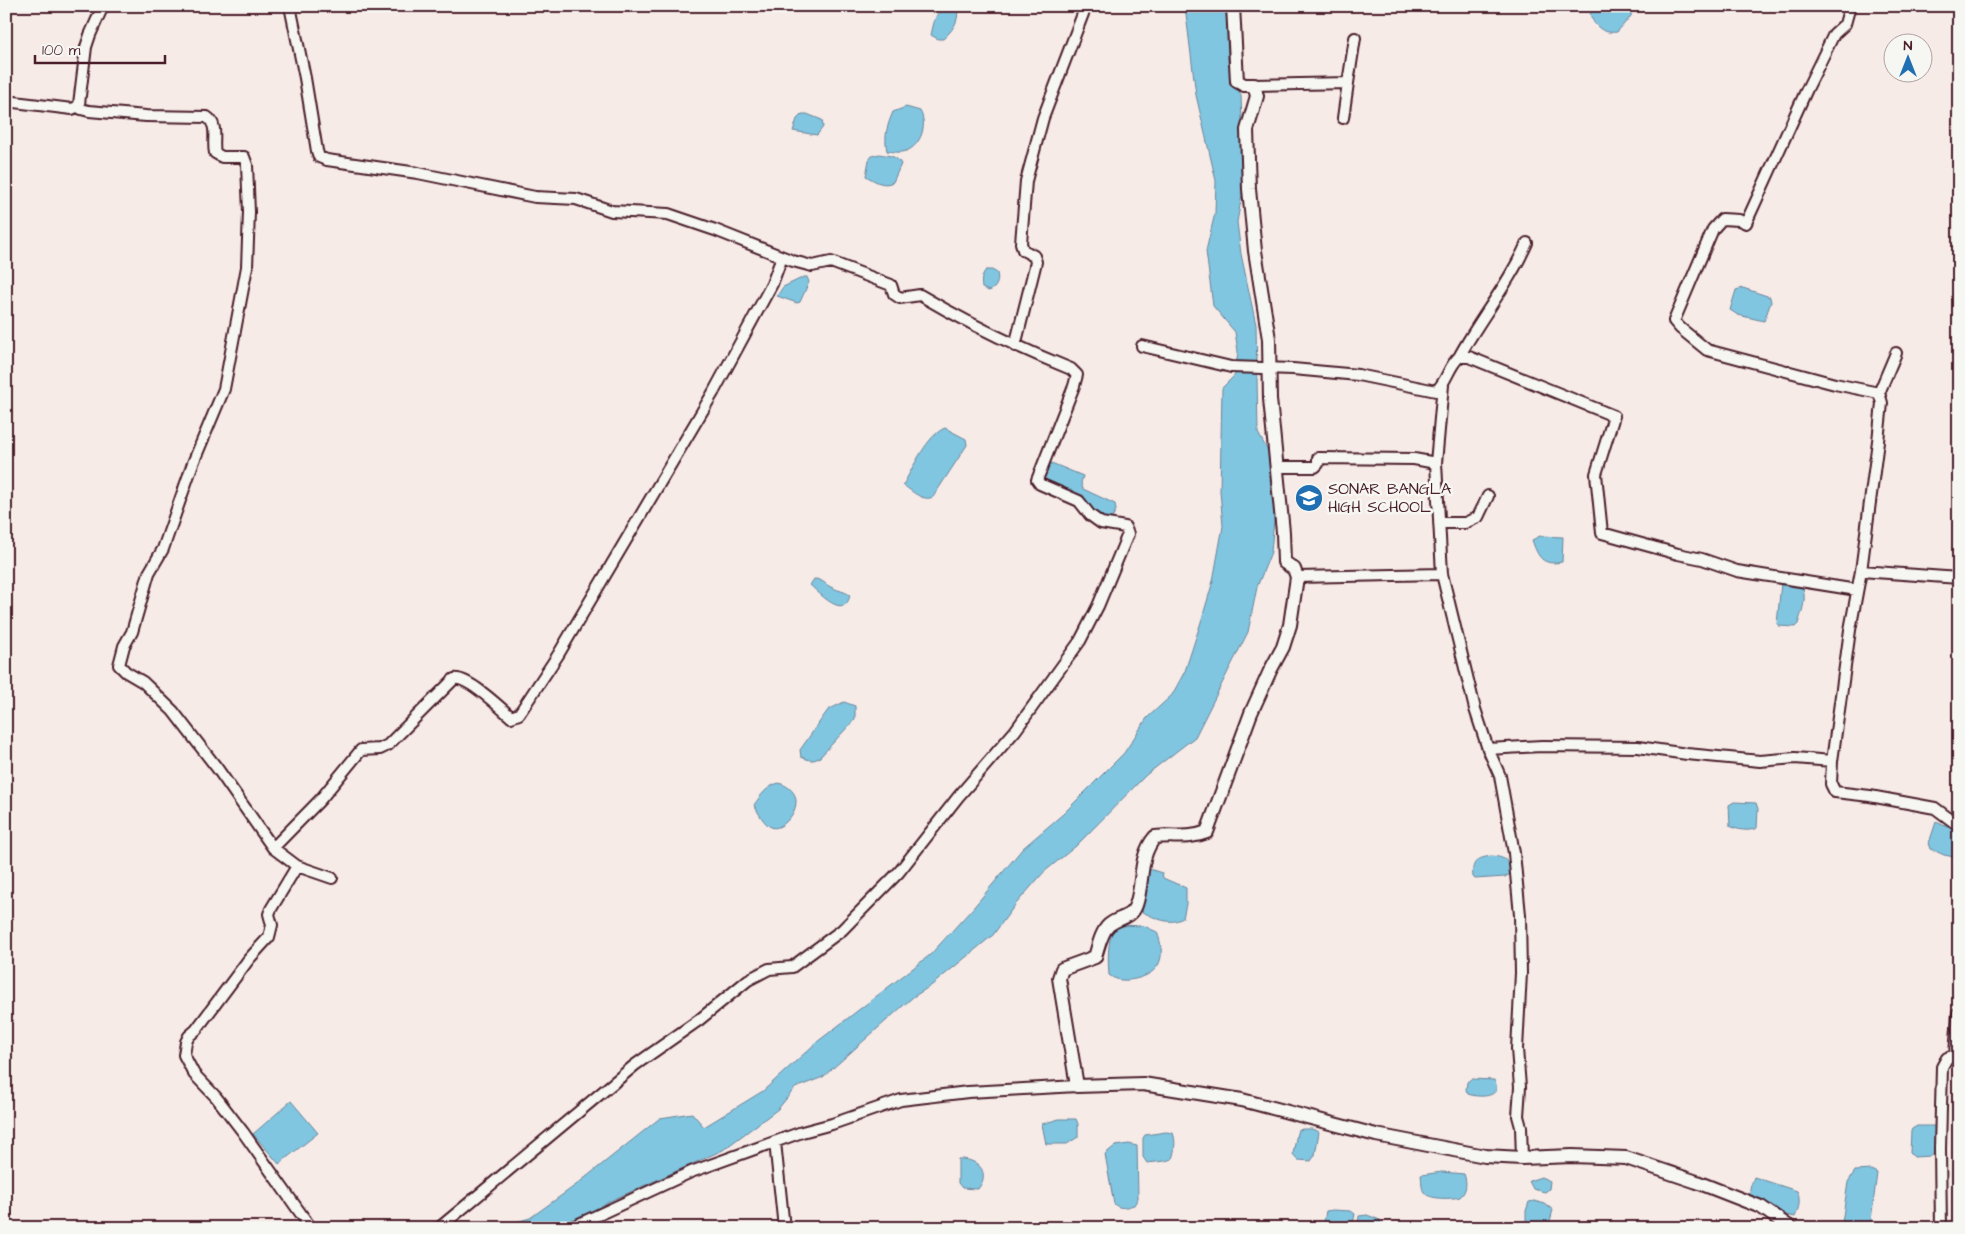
<svg xmlns="http://www.w3.org/2000/svg" width="1965" height="1234" font-family="'Architects Daughter',sans-serif">
<style>
.water{fill:#80c6e1;stroke:#6a8398}
.lines{fill:none;stroke-linecap:round;stroke-linejoin:round}
.minor-casing{stroke:#4a1f2b;stroke-width:14}
.tertiary-casing{stroke:#4a1f2b;stroke-width:16}
.minor{stroke:#f6f6f2;stroke-width:10}
.tertiary{stroke:#f6f6f2;stroke-width:12}
.labels{text-anchor:middle;dominant-baseline:central;stroke-width:5;stroke-linejoin:round;paint-order:stroke}
.poi-label{font-size:16px;fill:#4a1f2b;stroke:#f6f6f2;text-anchor:start}
</style>
<rect width="100%" height="100%" fill="#f7ebe7"/>
<filter id="ink" filterUnits="userSpaceOnUse"><feTurbulence type="fractalNoise" baseFrequency=".02" numOctaves="2"/><feDisplacementMap in="SourceGraphic" scale="10" xChannelSelector="R" yChannelSelector="G"/><feConvolveMatrix kernelMatrix="1 2 1 2 8 2 1 2 1" color-interpolation-filters="sRGB"/></filter>
<g filter="url(#ink)">
<path class="water" d="M949,6L957,10C960,21 951,32 943,39H938L931,35C934,23 935,9 949,6Z
M1185,6H1226L1228,62L1241,96L1243,148L1242,195L1237,222L1241,254L1256,325L1258,433L1269,453L1275,509L1271,552L1257,587L1248,632L1195,737L1146,775L1076,846L1044,872L1015,905L993,935L932,985L913,997L823,1077L795,1088L778,1109L723,1150L608,1202L565,1228H507L516,1222L530,1218L576,1185L660,1118L692,1113L704,1127L763,1091L817,1042L930,955L973,908L1023,848L1063,814L1124,753L1147,718L1172,695L1185,671L1201,622L1213,581L1223,526L1220,491L1222,388L1235,375L1238,351L1235,332L1213,306L1206,251L1215,213L1216,181L1196,95Z
M1595,6H1632L1631,16L1617,32C1604,34 1594,27 1590,14Z
M906,107L920,111C928,124 921,146 906,151C900,153 893,152 887,151C884,136 887,126 893,112Z
M802,114H807L822,120L823,127L817,135L793,131L797,119Z
M879,154C889,156 896,155 901,164L893,182C883,187 875,181 866,176L869,160L872,156Z
M986,270H992L997,273C999,281 997,288 989,291L982,288C981,282 981,275 986,270Z
M804,277H807L809,282L800,302L797,303L777,296L783,287Z
M1743,288L1770,297L1771,302L1764,321L1738,315L1730,310L1736,290Z
M945,428L966,439L967,445L933,497C923,502 912,491 903,485C913,468 927,435 945,428Z
M1049,462L1083,476L1081,483L1083,489L1115,504L1116,510L1111,520H1103L1041,480Z
M1540,536L1563,537L1562,562C1542,566 1538,557 1532,540Z
M814,579C823,579 825,585 833,588C839,591 844,591 850,595C845,621 819,593 810,585Z
M1781,583L1801,584C1808,597 1802,611 1798,624L1795,627L1779,626L1777,624Z
M844,702L855,706V719L820,757C813,762 809,760 801,757L800,750L828,710Z
M779,783C816,795 783,834 771,827C764,824 758,812 754,805C761,795 767,786 779,783Z
M1734,802L1756,803L1758,809L1757,828C1749,832 1737,830 1730,826L1729,805Z
M1936,822L1959,832V858L1944,855L1931,849L1929,843Z
M1491,856C1504,857 1511,860 1510,874L1505,877L1475,879L1473,877C1471,861 1478,858 1491,856Z
M1146,868L1162,873L1163,878L1186,888V904L1183,918C1169,926 1156,918 1142,912L1144,880Z
M1120,925L1144,926L1157,932C1166,956 1162,973 1135,979C1125,981 1117,981 1109,975C1108,959 1107,943 1114,928Z
M1471,1079L1494,1080C1504,1098 1479,1098 1468,1094L1466,1090L1467,1082Z
M291,1101L318,1133L279,1164L253,1134Z
M1059,1119H1076L1078,1124V1137L1067,1144H1046L1042,1124Z
M1917,1126H1935L1937,1130L1936,1152L1931,1156L1914,1157L1910,1153L1911,1131L1912,1129Z
M1303,1129H1312L1319,1132L1315,1155L1311,1161L1298,1160L1293,1154L1297,1133L1298,1130Z
M1166,1132L1173,1133C1176,1141 1175,1150 1172,1159L1165,1161L1147,1163L1143,1157V1138L1145,1135Z
M1129,1144L1137,1146L1138,1198L1134,1205C1126,1207 1121,1210 1114,1204L1105,1154L1115,1146Z
M958,1159C976,1158 992,1171 978,1189L962,1188L958,1183Z
M1871,1170L1877,1173L1870,1228H1843L1842,1223L1848,1182L1855,1171Z
M1442,1172L1464,1174C1467,1182 1467,1191 1460,1197C1453,1199 1428,1200 1424,1192C1421,1188 1422,1180 1421,1175Z
M1541,1177L1550,1181L1549,1189L1545,1192L1533,1189L1529,1181Z
M1754,1177L1797,1191C1801,1200 1799,1208 1795,1217L1786,1215L1775,1207L1750,1197V1188Z
M1534,1201L1545,1204L1553,1210L1548,1228H1526V1211L1529,1202Z
M1333,1210L1351,1211L1355,1214L1352,1228H1330L1326,1226L1324,1222L1326,1211Z
M1367,1215L1380,1220L1381,1228H1358L1359,1216Z"/>
<g class="lines">
<defs>
<path id="minor" d="M103,6L90,35L86,47L79,104L81,109L89,111L146,116L207,117C219,125 212,141 215,153L222,157H244L247,165L249,212L247,267L224,389L193,463L163,549L149,573L132,632L124,646L119,665L126,672L143,682L173,711L217,768L273,848L297,866L271,909L269,914L272,925L269,937L249,959L196,1030L189,1036L186,1042L184,1055L194,1074L216,1097L243,1132L311,1228
M290,6L305,78L317,151L319,157L327,160L418,173L535,197L576,199L612,211L668,214L715,230L793,261L812,266L831,262L891,285L894,294L900,298L920,295C969,324 1019,348 1071,369L1077,375L1074,386L1037,480L1040,484L1079,501L1090,515L1101,523L1125,527L1128,534L1098,606L1080,641L1015,731L958,797L899,872L842,930L792,967L769,969L748,980L699,1020L635,1065L439,1228
M1850,6L1845,24L1834,34L1807,89L1746,223L1739,220L1722,219L1713,229L1674,321L1680,328L1707,350L1835,384L1879,393L1882,403L1878,441L1861,571
M1348,83L1355,38
M1254,85L1348,83L1343,118
M6,101L72,109L79,106
M1015,346L1036,262L1034,256L1023,250L1021,243L1026,181L1043,118L1086,6
M1142,346L1231,367L1293,369L1358,375L1436,391C1447,382 1448,367 1459,357H1469L1614,416L1596,474L1602,533L1678,554L1702,559L1737,571L1857,590
M1459,357C1480,318 1509,284 1527,243
M1879,393L1896,353
M1436,463L1443,385
M1277,467H1315L1318,464V458L1414,459L1436,463L1442,574
M1439,523H1465L1478,517L1488,496
M1297,577L1442,574L1475,709L1488,749L1542,746L1638,747L1687,754L1760,761L1795,758L1832,761L1850,630L1861,571L1959,578
M1488,749L1500,776L1514,853L1520,915L1521,973L1517,1049L1520,1087L1518,1116L1521,1127L1522,1158
M1832,761L1831,784L1835,792L1870,796L1935,808L1959,826
M273,848L320,800L361,750L380,749L388,745L454,679C467,676 501,708 511,717L519,714L558,655L713,393L772,284L782,257
M297,866L332,878
M775,1142L784,1228
M570,1228L691,1172L802,1132L832,1124L901,1100L968,1092L1077,1086
M1941,1228L1940,1149L1942,1067L1947,1058L1955,1055L1958,1013"/>
<path id="tertiary" d="M1233,6L1237,81L1244,85H1254L1257,96L1247,130L1249,189L1255,251L1269,339L1270,399L1283,532L1284,562L1294,569L1297,577L1290,625L1283,647L1270,671L1251,713L1207,832C1190,839 1173,835 1155,837C1138,857 1144,882 1136,905C1131,919 1118,917 1109,925C1101,932 1098,948 1095,957L1062,969L1059,978L1077,1086L1143,1084L1242,1100L1376,1135L1485,1156L1522,1158L1572,1156L1626,1158L1697,1182L1761,1207L1791,1228"/>
</defs>
<use href="#minor" class="minor-casing"/>
<use href="#tertiary" class="tertiary-casing"/>
<use href="#minor" class="minor"/>
<use href="#tertiary" class="tertiary"/>
</g>
</g>
<defs>
<symbol id="school-disc" viewBox="-11 -11 22 22"><circle r="9.5" fill="#1f6fb2" stroke="#f6f6f2"/><path d="M0-5L7-2L0 1L-7-2ZM-4 1L0 2.5L4 1V4Q0 6-4 4Z" fill="#fff"/></symbol>
</defs>
<g fill-rule="evenodd">
<use href="#school-disc" x="1293" y="482" width="32" height="32"/>
</g>
<g class="labels">
<g class="poi-label">
<text x="1328" y="489">SONAR BANGLA<tspan x="1328" dy="18">HIGH SCHOOL</tspan></text>
</g>
</g>
<rect width="1965" height="1234" fill="none" stroke="#f6f6f2" stroke-width="25"/>
<rect x="12" y="12" width="1940" height="1209" fill="none" stroke="#4a1f2b" stroke-width="2" filter="url(#ink)"/>
<g transform="translate(1908 58)"><circle r="24" fill="#f6f6f2" stroke="#b1a0a2"/>
<path d="M0-4L9 19L0 12L-9 19Z" fill="#1f6fb2"/>
<text y="-8" font-size="14" font-weight="bold" text-anchor="middle" fill="#4a1f2b">N</text>
</g>
<path d="M35 55v8h130v-8" fill="none" stroke="#4a1f2b" stroke-width="2.5"/>
<text x="42" y="55" font-size="15" fill="#4a1f2b" stroke="#f6f6f2" stroke-width="4" paint-order="stroke">100 m</text>
</svg>
